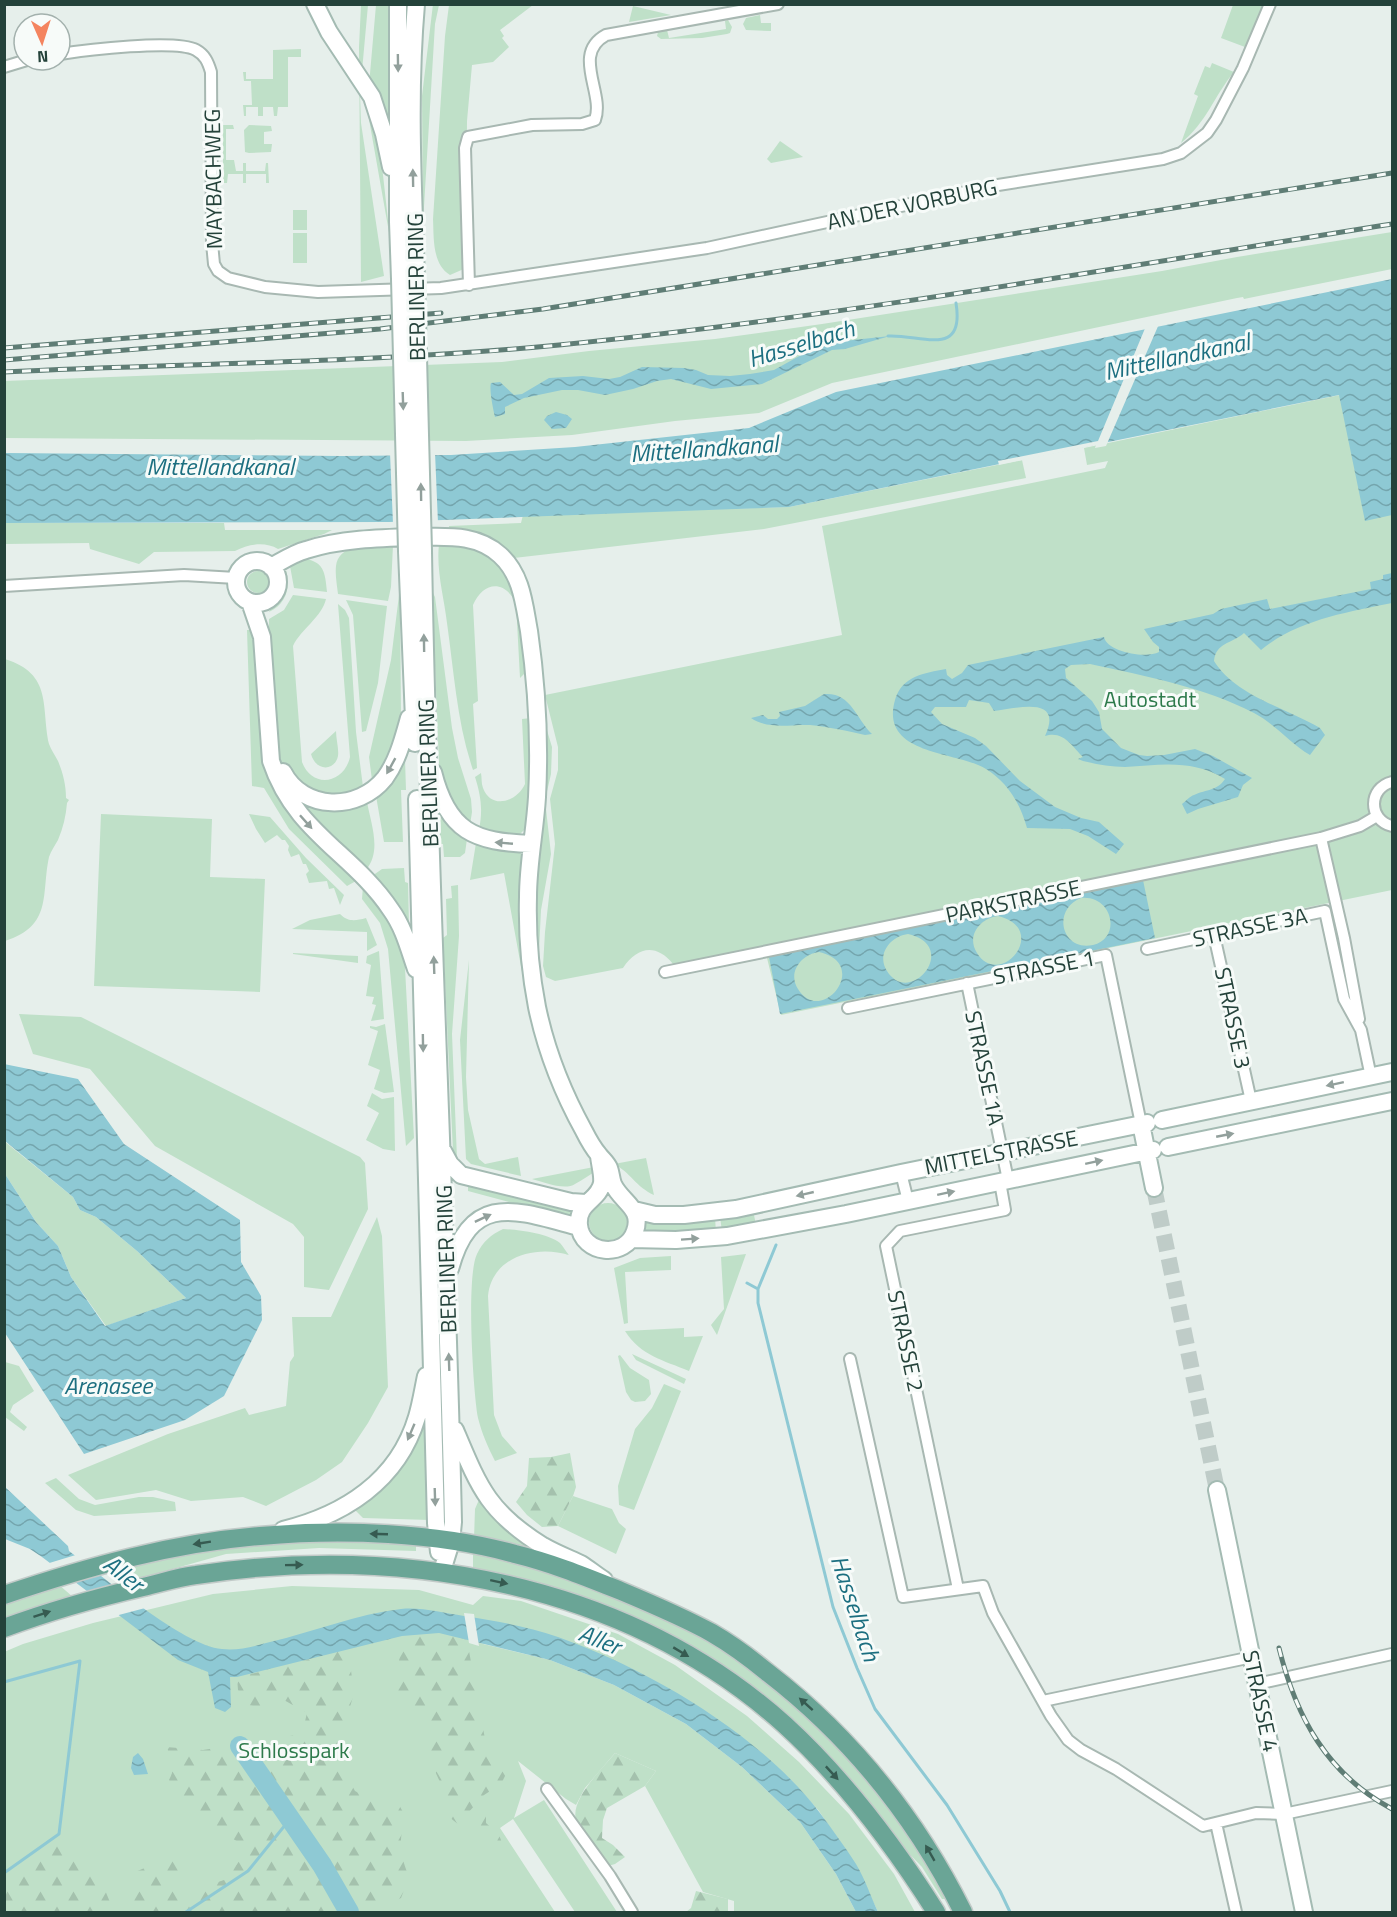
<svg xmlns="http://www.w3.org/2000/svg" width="1397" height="1917" font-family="'Titillium Web',sans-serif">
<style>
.green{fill:#bfe0c8}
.forest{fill:url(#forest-firs)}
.water{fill:url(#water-waves);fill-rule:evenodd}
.pier{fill:#e6efeb}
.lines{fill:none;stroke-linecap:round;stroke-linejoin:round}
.stream{stroke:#8ec9d4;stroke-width:3}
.river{stroke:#8ec9d4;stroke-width:20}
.secondary-tunnel{stroke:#bfccc8;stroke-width:16;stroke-dasharray:16 8;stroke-linecap:butt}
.street-casing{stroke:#a8b8b2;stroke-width:14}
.secondary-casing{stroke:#a4bbb3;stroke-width:20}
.primary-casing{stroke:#c2cac8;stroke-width:21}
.street{stroke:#fff;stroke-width:10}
.secondary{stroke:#fff;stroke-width:16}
.primary{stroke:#6aa596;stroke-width:18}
.rail-casing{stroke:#5f7d75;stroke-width:5}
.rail{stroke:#f7fbf9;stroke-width:3;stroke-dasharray:9;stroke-linecap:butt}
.secondary-bridge-casing{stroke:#a4bbb3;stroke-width:20;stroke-linecap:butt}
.secondary-bridge{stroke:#fff;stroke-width:16}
.oneway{fill:#92a09c}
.oneway2{fill:#365b51}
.labels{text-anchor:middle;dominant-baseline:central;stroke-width:6;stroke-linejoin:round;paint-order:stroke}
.street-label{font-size:22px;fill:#24423a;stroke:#f7fbf9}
.park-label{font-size:22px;fill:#2d7a4b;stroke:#f7fbf9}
.water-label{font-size:24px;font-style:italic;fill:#1c6f80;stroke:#f7fbf9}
</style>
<defs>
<pattern id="forest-firs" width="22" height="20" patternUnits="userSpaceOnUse" patternTransform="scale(1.5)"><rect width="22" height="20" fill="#bfe0c8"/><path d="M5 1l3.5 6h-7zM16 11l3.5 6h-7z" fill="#a4c1ad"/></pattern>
<pattern id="water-waves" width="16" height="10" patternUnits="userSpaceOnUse" patternTransform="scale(1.5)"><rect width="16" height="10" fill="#8ec9d4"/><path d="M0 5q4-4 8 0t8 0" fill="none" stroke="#74a5ad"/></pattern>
</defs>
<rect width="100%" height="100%" fill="#e6efeb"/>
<path class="green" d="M433,4L439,5L435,24L423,223L422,96Z
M361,5H368L360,93L361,123L384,276L361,282L359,47Z
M376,5H390L392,114L370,121L381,157L390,238L367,108Z
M449,5H533L500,30L504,36L502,38L509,47L493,62L472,65L467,121L466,268L450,275C432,264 434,238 433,219L445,36Z
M1233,5H1263L1245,47L1221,38Z
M633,6L671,15L629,22Z
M760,15L761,23H771V31L746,30L743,24L746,18Z
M728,20L732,27L730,33L727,34L702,38L661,39L657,36L658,32L667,30L669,38L726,29L725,21Z
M301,49V57H288V107H278L277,116H274L273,107H263V116H258V107H246V116H244L243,105H252L251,81H244L243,72H246V79H273V50Z
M1212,63L1234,72C1214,96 1207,122 1181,143L1198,96L1194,94L1205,66L1210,68Z
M223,125H233L234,129H226V160H234L236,171H243V163H246V171H265L266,163H268L269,183H266V174H246V183H243V174H228L227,183H223Z
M249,125L271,126L272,131L264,132V144H272L271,152L249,153L245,152L244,130Z
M780,141L803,157L771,163L767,159Z
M293,210H307V230H293Z
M1392,232V269L1244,299L1243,297L1237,298L832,383L759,413L675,421L572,435L466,441L5,438L4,381L502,362L589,351L715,339L822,324L1162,271L1237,257Z
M293,233H307V263H293Z
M1340,395L1392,404V890L781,1015L767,958L671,977L673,964C656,943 637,947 623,968L555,981L546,977L543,966L545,932L555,844L550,799L558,770V747L545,695L842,635L822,526L1105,468L1108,461L1087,465L1084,448Z
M1022,460L1026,478L764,529L514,558C497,537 475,529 449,529V526L521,523L523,515L789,507Z
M4,523H224L225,530H332L324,534L278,549C265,541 248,544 235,551L154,552L139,564L90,549L89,543L5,544Z
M439,544C522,541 517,609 528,670L520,678L516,603C504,579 483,582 473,605L478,701L473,704L477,768L473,770C457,723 454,672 447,623C444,597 436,571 439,544Z
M393,545L391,587L388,601L338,594C337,585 335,575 336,566C339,541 376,546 393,545Z
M301,558C324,561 325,571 327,592L294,588L290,566Z
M286,570C291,588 286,604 269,612L281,590L283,575Z
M247 582a11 11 0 1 1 22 0a11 11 0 1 1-22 0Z
M400,587L401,719L397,741L381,772L372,780L369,757L391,660Z
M432,591L435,597L452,728L458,758L471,799L472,812L470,825C454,806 443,789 439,764Z
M293,595L326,599C322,617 301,629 293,646L302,762C312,789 344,784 350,757L338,604L345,610L349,618L356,732L363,787C345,797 339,797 319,793C308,790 292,780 285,770C268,745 269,651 269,619L284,610Z
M346,600L387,606L378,683L366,731L362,732L353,615Z
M247,630H253L265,762L356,881L347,886L289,829L264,788L252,786Z
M5,659C53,674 41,707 49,744C51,750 55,755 58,761C63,773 66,785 66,798L69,800L67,803C66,816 63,828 58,840C55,845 51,851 49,857C41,894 53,926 5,941Z
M543,717L552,747L551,774L545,800L551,854L541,910L539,951L536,963L533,928Z
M531,718L528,826L517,837L479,830C483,810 481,796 475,777L481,773C482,778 481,783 483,788C491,810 517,802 525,784L522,719Z
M336,731C336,739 339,749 338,756C335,771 316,772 311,754Z
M405,759L406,790H401L403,842H384L376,796Z
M293,794L367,802C371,824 382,851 366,870L314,823Z
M439,812H442L467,839L465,853L460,857H444L443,844H440Z
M101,814L212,819L210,877L265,879L260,992L94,986Z
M249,814L270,817L306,858L344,895L340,905L334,888L329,889L327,881L309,883L306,874L309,871L306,864H303L299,854L291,857L288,850L289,846L285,840H282L277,835L265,843L256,829Z
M476,843L514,848L524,856L522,956L524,983L504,873L470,880Z
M404,868L405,882L408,883L409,925H407L372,876L382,869Z
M458,885L459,936L452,1034L457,1159L453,1151L443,938L447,935L446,899L452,898L451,886Z
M363,886L377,899L404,949L414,1138L406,1146L388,949L380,923L362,899Z
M340,914C348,922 355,921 366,918L377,945L367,951V932L292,929L310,920Z
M379,951L384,1019L371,1021L376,1005L372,1004L374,997L366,996L371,965L366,963L367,956Z
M293,953L358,956V963L293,954Z
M469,960L466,1077L468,1110L479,1159L485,1164L518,1157L521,1176L471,1164L466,1159L460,1040Z
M19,1014L81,1017L360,1157L365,1163L368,1209L329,1290L304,1287V1237L293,1224L155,1146L90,1069L33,1054Z
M385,1024L394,1092L384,1093L374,1089L380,1070L368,1065L378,1031L370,1028V1026L376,1027Z
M372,1093L382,1099L394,1097L395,1151L383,1149L366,1140L379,1113L367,1106Z
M4,1141L73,1197L80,1210L96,1217L137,1251L186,1298L106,1326L71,1277L58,1246L36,1222L5,1174Z
M646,1158L654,1195C636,1187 630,1172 614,1164Z
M594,1167L596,1171C589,1175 583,1180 575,1184C565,1191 543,1182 532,1179Z
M468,1181L574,1209L572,1219L468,1191Z
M589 1222a19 19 0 1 1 38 0a19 19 0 1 1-38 0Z
M753,1210L756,1225L722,1232L720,1216Z
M377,1217L382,1236L388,1387L368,1423L342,1462L316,1480L266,1506L243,1497L191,1501L156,1490L96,1500L68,1475L168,1434L245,1408L249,1415L286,1406L290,1362L294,1356L292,1317H331Z
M715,1217L716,1233H642L643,1218Z
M503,1229C519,1230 547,1233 560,1243C563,1246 566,1252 569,1255C536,1245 492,1256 488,1296L494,1415L502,1436L517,1453L495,1461C488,1447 482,1434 478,1418C473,1391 466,1276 477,1254C483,1241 491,1235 503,1229Z
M746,1254L717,1335L711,1325L724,1309L721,1257Z
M671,1256V1270L625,1272L628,1323L624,1324L614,1268L640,1258Z
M684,1328V1337L703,1336L689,1371C663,1360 641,1356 625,1331Z
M632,1354L686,1379L684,1384L636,1360Z
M620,1355L630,1368L649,1380L651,1394L645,1401L635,1402L631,1400L626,1392L618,1356Z
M5,1362L19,1366L34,1391L13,1405L10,1412L27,1427L24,1431L5,1417Z
M664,1384L681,1391L634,1510L619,1505L618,1486L635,1429L652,1408Z
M424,1419H427L430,1520L363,1518L355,1510L372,1497Z
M56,1478L79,1499L95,1505L139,1497H153L175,1502L176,1511L94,1516L76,1510L45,1483Z
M481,1495L529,1544L525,1550L474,1539L475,1509Z
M573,1496L612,1509L619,1523L626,1529L616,1554L558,1526Z
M346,1540L416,1544V1551L319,1548L226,1554L130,1581L114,1568L146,1560L251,1543Z
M473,1552L512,1560L625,1598L708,1640L782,1693L852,1760L913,1840L947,1899H942L922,1867L746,1685L521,1580L473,1568Z
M58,1584L73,1597L5,1619L4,1601Z
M292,1586L419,1590L473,1605L483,1596L521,1601L618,1634L675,1665L747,1716L799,1762L849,1814L894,1874L915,1912H878L856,1866L819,1811L791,1780L757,1749L626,1666L479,1643L550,1660L614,1685L686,1724L742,1767L800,1822L836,1874L856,1912H734V1901L703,1892L645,1786L656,1771L615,1753L585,1788L576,1805L566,1799L518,1761L526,1781L514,1818L544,1800L617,1912H575L513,1819L500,1828L555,1912H5L4,1652L23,1644L93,1623L213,1594Z"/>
<path class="forest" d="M570,1453L576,1487L573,1496L558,1526L542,1527L527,1515L516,1502L527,1486L529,1458L551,1457Z
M439,1632L467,1640L485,1739L507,1772L501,1784L484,1795L467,1814L464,1829L443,1812L440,1782L428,1756L429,1728L395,1695L402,1636Z
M348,1648L354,1693L336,1756L355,1791L372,1800L396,1799L405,1816C399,1842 399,1852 409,1877L401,1898L384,1906L366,1901L354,1912H133V1873L174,1855L185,1893L224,1880L249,1849L188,1810L169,1780C176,1767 173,1760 166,1747L203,1750L302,1734L307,1713L275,1695L270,1709L248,1705L238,1690L237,1677L286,1666Z
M615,1753L656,1771L645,1786L607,1808L603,1820L602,1838L613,1845L625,1857L615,1864L608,1866C602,1856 579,1828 576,1820C570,1799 603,1768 615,1753Z
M487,1803L488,1806L486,1814V1823C493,1830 504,1836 501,1847L485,1844L473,1836L471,1826Z
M55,1844L93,1861L114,1912H6L5,1901L9,1878Z
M696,1891L728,1899V1912H686L691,1908Z"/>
<path class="water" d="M1392,279V515L1365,521L1339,395L789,507L389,522L5,523V453L342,456L451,455L575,447L749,428L836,392Z
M890,336L845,349L832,350L762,384L711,389L671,379L657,381L633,389L605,395L578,390H562L524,398L505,407V414L495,417C493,409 489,389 491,383L500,382L514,395L522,394L549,378L583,376L609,379L620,377L642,367L684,368L696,370L708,375L730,376L750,374L774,370L803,354L835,342Z
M556,412L567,415L572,419L566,428L552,429L544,420L547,416Z
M1392,573V603C1348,612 1297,620 1261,650L1244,633C1232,644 1216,642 1214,661C1236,696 1286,708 1320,728L1325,735L1310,755C1290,743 1275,724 1254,713C1204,687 1145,676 1090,664L1071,665L1065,669L1066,678L1092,701L1099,712L1102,729L1121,748L1139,755L1147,756L1164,755L1195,749L1213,756L1252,778L1243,785L1238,797L1198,809L1187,814L1182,804C1186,801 1190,796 1194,795C1207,789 1217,791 1225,779C1192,759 1161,765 1125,767C1110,767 1096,764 1083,761L1078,759L1083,757C1072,746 1063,730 1045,736C1064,695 1017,708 994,711L989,703L969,700L966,707H935L931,712L942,724L975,738L986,746L1020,781L1055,807L1081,818L1099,822L1124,844L1116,854L1088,836L1070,829L1027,828C1020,803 1008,783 986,769C958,751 879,756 895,700C902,676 924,673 946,669L947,675L952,679L962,673L968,665L1104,637C1107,652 1146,659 1159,652V647L1153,642L1144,629L1213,614L1221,609L1267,599L1270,609L1371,589L1370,582L1383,579V575Z
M824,694C851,692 855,717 872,734L865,735C848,731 828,727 810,725C791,724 768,730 751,718L763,715L768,719H777L780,716L779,712L805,706Z
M1143,880L1155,938L780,1014L769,957ZM1081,898C1113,895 1122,938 1093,945C1062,952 1051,910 1081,898ZM998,916C1051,929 1000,990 977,953C966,936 980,918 998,916ZM908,934C961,946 910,1008 887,971C876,954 891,936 908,934ZM819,952C872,964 821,1027 798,989C787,972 802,954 819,952Z
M4,1064L78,1079L124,1144L240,1220L241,1262L261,1296L262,1320L224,1396L185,1420L84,1454L5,1333V1174L36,1222L58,1246L71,1277L105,1326L186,1298L137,1251L96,1217L80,1210L73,1197L5,1141Z
M4,1486L68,1546L69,1551C103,1576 183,1646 222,1649C238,1651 255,1646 270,1642C313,1632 357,1614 401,1609C422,1607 443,1613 464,1616C495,1621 527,1626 558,1637C649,1669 761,1735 820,1813C832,1829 845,1847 856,1864C865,1879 871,1897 878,1912H856L836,1874L800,1822L742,1767L686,1724L614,1685L550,1660L439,1633L402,1636L237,1677H230L231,1707L225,1712L215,1708L208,1672L178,1660L42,1557L30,1549L5,1539Z
M138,1753L143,1759L148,1774L134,1775L131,1768L133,1757Z"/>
<path class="pier" d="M1159,324L1106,446L1095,448L1096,445L999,465L998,461L1098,441L1146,326Z
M435,452L438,523L393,524L390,453Z
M79,1554L102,1572L69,1581L46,1564Z
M118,1584L149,1607L115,1616L86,1593Z
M464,1613L474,1614L479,1646L469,1643Z"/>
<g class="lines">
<path class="stream" d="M888,336C921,334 965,359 956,303
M747,1283L758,1289V1303L833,1607L857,1668L875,1709L947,1805L1000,1891L1010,1912
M758,1289L776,1245
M4,1682L80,1661L59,1834L4,1873
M186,1912L248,1871L290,1819"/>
<path class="river" d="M240,1746L322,1865L349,1912"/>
<path class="secondary-tunnel" d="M1154,1188L1217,1490"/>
<defs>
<path id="street" d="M60,54C85,50 176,39 196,50C205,55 208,62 211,72L212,243L214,264L218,271L228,278L265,287L318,292L441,288L707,248L998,185L1163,159L1181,153L1207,133L1216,120L1243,68L1270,4
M4,67L27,60
M469,285L465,148L468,137L532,125L582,124L595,120C605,93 571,54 606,35L778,4
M4,586L184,575L236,578
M1392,782C1368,788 1368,820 1392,826
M1321,838L1344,938L1359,1019
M1214,935L1251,1101
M1147,949L1325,911L1344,999L1361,1030L1371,1077
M665,972L1321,838L1360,826L1377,816
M967,983L1008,1180
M848,1008L1106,955L1141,1124
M901,1173L908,1201
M850,1359L903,1597L983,1586L993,1613L1051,1716L1068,1740L1081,1750L1116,1769L1203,1826L1256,1813L1284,1814L1392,1791
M958,1589L886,1246L900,1231L1005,1210L1000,1182
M1257,1684L1392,1654
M1043,1701L1252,1657
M547,1789L610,1876L632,1912
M1216,1823L1236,1912"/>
<path id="secondary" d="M315,4L329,32L372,97L384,134L391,167
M398,4V222L400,279
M416,279C413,187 408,95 416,4
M407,551L415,743
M423,551C428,875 446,1198 453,1522L451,1542L442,1571
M236 582a21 21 0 1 1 42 0a21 21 0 1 1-42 0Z
M271,567C282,561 294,553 306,550C340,539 380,538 416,537C445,537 476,533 500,555C522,575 524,604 529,631C537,687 540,741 537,797C535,831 528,863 528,897C527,934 530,971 537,1007C546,1050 563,1093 584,1131C588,1139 593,1148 599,1155C602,1159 607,1163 609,1168C611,1173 611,1179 613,1184C621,1202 643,1208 635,1231C626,1259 582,1255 579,1225C577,1202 599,1201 602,1183C603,1175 600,1165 599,1156
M250,602L262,637L271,761C295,833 353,853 391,910C404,928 409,949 416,969
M283,772C303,811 358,812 385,778C398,760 403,739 409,718
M433,772C448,832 474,842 532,844
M417,799L436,1523L439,1552
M1162,1120L1392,1072
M1141,1124L1154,1188
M1168,1147L1392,1101
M443,1151L450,1164L461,1175L571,1202L586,1203
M634,1210L655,1215H684L736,1209L901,1173L1147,1123
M631,1239L676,1240L727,1236L846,1214L1153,1150
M450,1269C471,1190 518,1211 579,1227
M455,1430C479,1487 488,1512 543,1546C555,1553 568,1558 581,1564C589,1569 596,1575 604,1580
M1217,1490L1304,1912
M283,1530C344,1515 398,1481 417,1417C421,1404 423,1390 426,1376"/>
<path id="primary" d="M4,1595C87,1567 172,1543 260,1536C342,1529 436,1532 515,1554C552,1563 586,1577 621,1591C652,1604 683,1617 712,1633C731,1644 750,1658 767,1672C850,1736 916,1818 963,1912
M4,1628C50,1611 96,1598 143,1587C161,1583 178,1577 196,1575C401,1544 626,1582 785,1725C844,1779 893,1844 936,1912"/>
</defs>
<use href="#street" class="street-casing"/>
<use href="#secondary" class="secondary-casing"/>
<use href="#primary" class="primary-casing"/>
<use href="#street" class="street"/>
<use href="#secondary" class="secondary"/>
<use href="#primary" class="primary"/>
<defs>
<path id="rail" d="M4,348L441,313
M4,360L380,329L543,309L1392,173
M4,372C189,363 374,363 559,345C838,317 1115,268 1392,224
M1279,1648C1296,1717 1327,1774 1392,1809"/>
</defs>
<use href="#rail" class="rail-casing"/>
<use href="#rail" class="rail"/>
<defs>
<path id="secondary-bridge" d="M400,279L407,551
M416,279L423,551"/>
</defs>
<use href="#secondary-bridge" class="secondary-bridge-casing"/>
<use href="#secondary-bridge" class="secondary-bridge"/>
</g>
<defs><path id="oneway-solid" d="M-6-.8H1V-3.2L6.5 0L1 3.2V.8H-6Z" transform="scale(1.5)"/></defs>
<g class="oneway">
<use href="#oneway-solid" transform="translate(398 63) rotate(89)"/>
<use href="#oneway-solid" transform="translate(413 178) rotate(-91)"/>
<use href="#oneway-solid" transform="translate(403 401) rotate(88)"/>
<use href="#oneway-solid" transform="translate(421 492) rotate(-91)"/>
<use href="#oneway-solid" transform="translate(424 643) rotate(-91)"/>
<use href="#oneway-solid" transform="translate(391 766) rotate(119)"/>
<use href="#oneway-solid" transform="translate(306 822) rotate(48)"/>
<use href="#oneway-solid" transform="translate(504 843) rotate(-175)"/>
<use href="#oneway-solid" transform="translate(434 965) rotate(-92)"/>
<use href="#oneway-solid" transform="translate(423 1043) rotate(89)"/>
<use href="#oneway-solid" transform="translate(1335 1084) rotate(168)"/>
<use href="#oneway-solid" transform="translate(1225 1135) rotate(-11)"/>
<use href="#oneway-solid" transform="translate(1094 1162) rotate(-12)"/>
<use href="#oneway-solid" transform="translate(946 1193) rotate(-12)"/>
<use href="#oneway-solid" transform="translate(805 1194) rotate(167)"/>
<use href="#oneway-solid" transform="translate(483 1218) rotate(-25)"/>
<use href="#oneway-solid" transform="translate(690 1239) rotate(-4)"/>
<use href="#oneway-solid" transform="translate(449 1362) rotate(-92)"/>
<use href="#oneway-solid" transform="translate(411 1432) rotate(113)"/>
<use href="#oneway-solid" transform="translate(435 1497) rotate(88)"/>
</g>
<g class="oneway2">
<use href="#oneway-solid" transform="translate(379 1534) rotate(-178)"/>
<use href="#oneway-solid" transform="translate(202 1543) rotate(171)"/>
<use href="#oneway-solid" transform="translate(294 1565) rotate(-1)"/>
<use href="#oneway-solid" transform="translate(499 1582) rotate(12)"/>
<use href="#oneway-solid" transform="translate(42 1614) rotate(-18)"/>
<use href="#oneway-solid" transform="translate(681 1652) rotate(31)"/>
<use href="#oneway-solid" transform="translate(806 1704) rotate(-138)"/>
<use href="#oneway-solid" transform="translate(832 1773) rotate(47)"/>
<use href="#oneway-solid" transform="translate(930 1853) rotate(-120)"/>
</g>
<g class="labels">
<g class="street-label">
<text transform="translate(213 179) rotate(-91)">MAYBACHWEG</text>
<text transform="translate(912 204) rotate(-12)">AN DER VORBURG</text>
<text transform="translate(416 287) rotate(-91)">BERLINER RING</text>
<text transform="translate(428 773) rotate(-92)">BERLINER RING</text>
<text transform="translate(1013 901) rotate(-12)">PARKSTRASSE</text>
<text transform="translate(1250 927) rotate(-12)">STRASSE 3A</text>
<text transform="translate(1044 967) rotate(-11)">STRASSE 1</text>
<text transform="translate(1233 1018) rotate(78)">STRASSE 3</text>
<text transform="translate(985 1068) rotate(78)">STRASSE 1A</text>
<text transform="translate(1001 1152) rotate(-11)">MITTELSTRASSE</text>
<text transform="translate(446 1259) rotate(-92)">BERLINER RING</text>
<text transform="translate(906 1341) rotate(78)">STRASSE 2</text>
<text transform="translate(1261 1701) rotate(78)">STRASSE 4</text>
</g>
<g class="park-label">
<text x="1150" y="699">Autostadt</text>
<text x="294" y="1750">Schlosspark</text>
</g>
<g class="water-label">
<text transform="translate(801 343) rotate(-17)">Hasselbach</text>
<text transform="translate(1177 356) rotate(-12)">Mittellandkanal</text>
<text transform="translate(704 448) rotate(-4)">Mittellandkanal</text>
<text x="220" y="466">Mittellandkanal</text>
<text x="108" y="1385">Arenasee</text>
<text transform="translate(124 1573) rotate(38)">Aller</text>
<text transform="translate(856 1608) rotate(72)">Hasselbach</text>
<text transform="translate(600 1639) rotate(22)">Aller</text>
</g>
</g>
<rect width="1397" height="1917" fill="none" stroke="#24423a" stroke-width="12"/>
<g transform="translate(42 42) rotate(177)"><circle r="28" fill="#f7fbf9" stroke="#a3b1ad" stroke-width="1.5"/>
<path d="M0-4.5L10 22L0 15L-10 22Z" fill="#f4845f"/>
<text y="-9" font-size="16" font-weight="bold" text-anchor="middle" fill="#24423a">N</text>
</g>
</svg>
